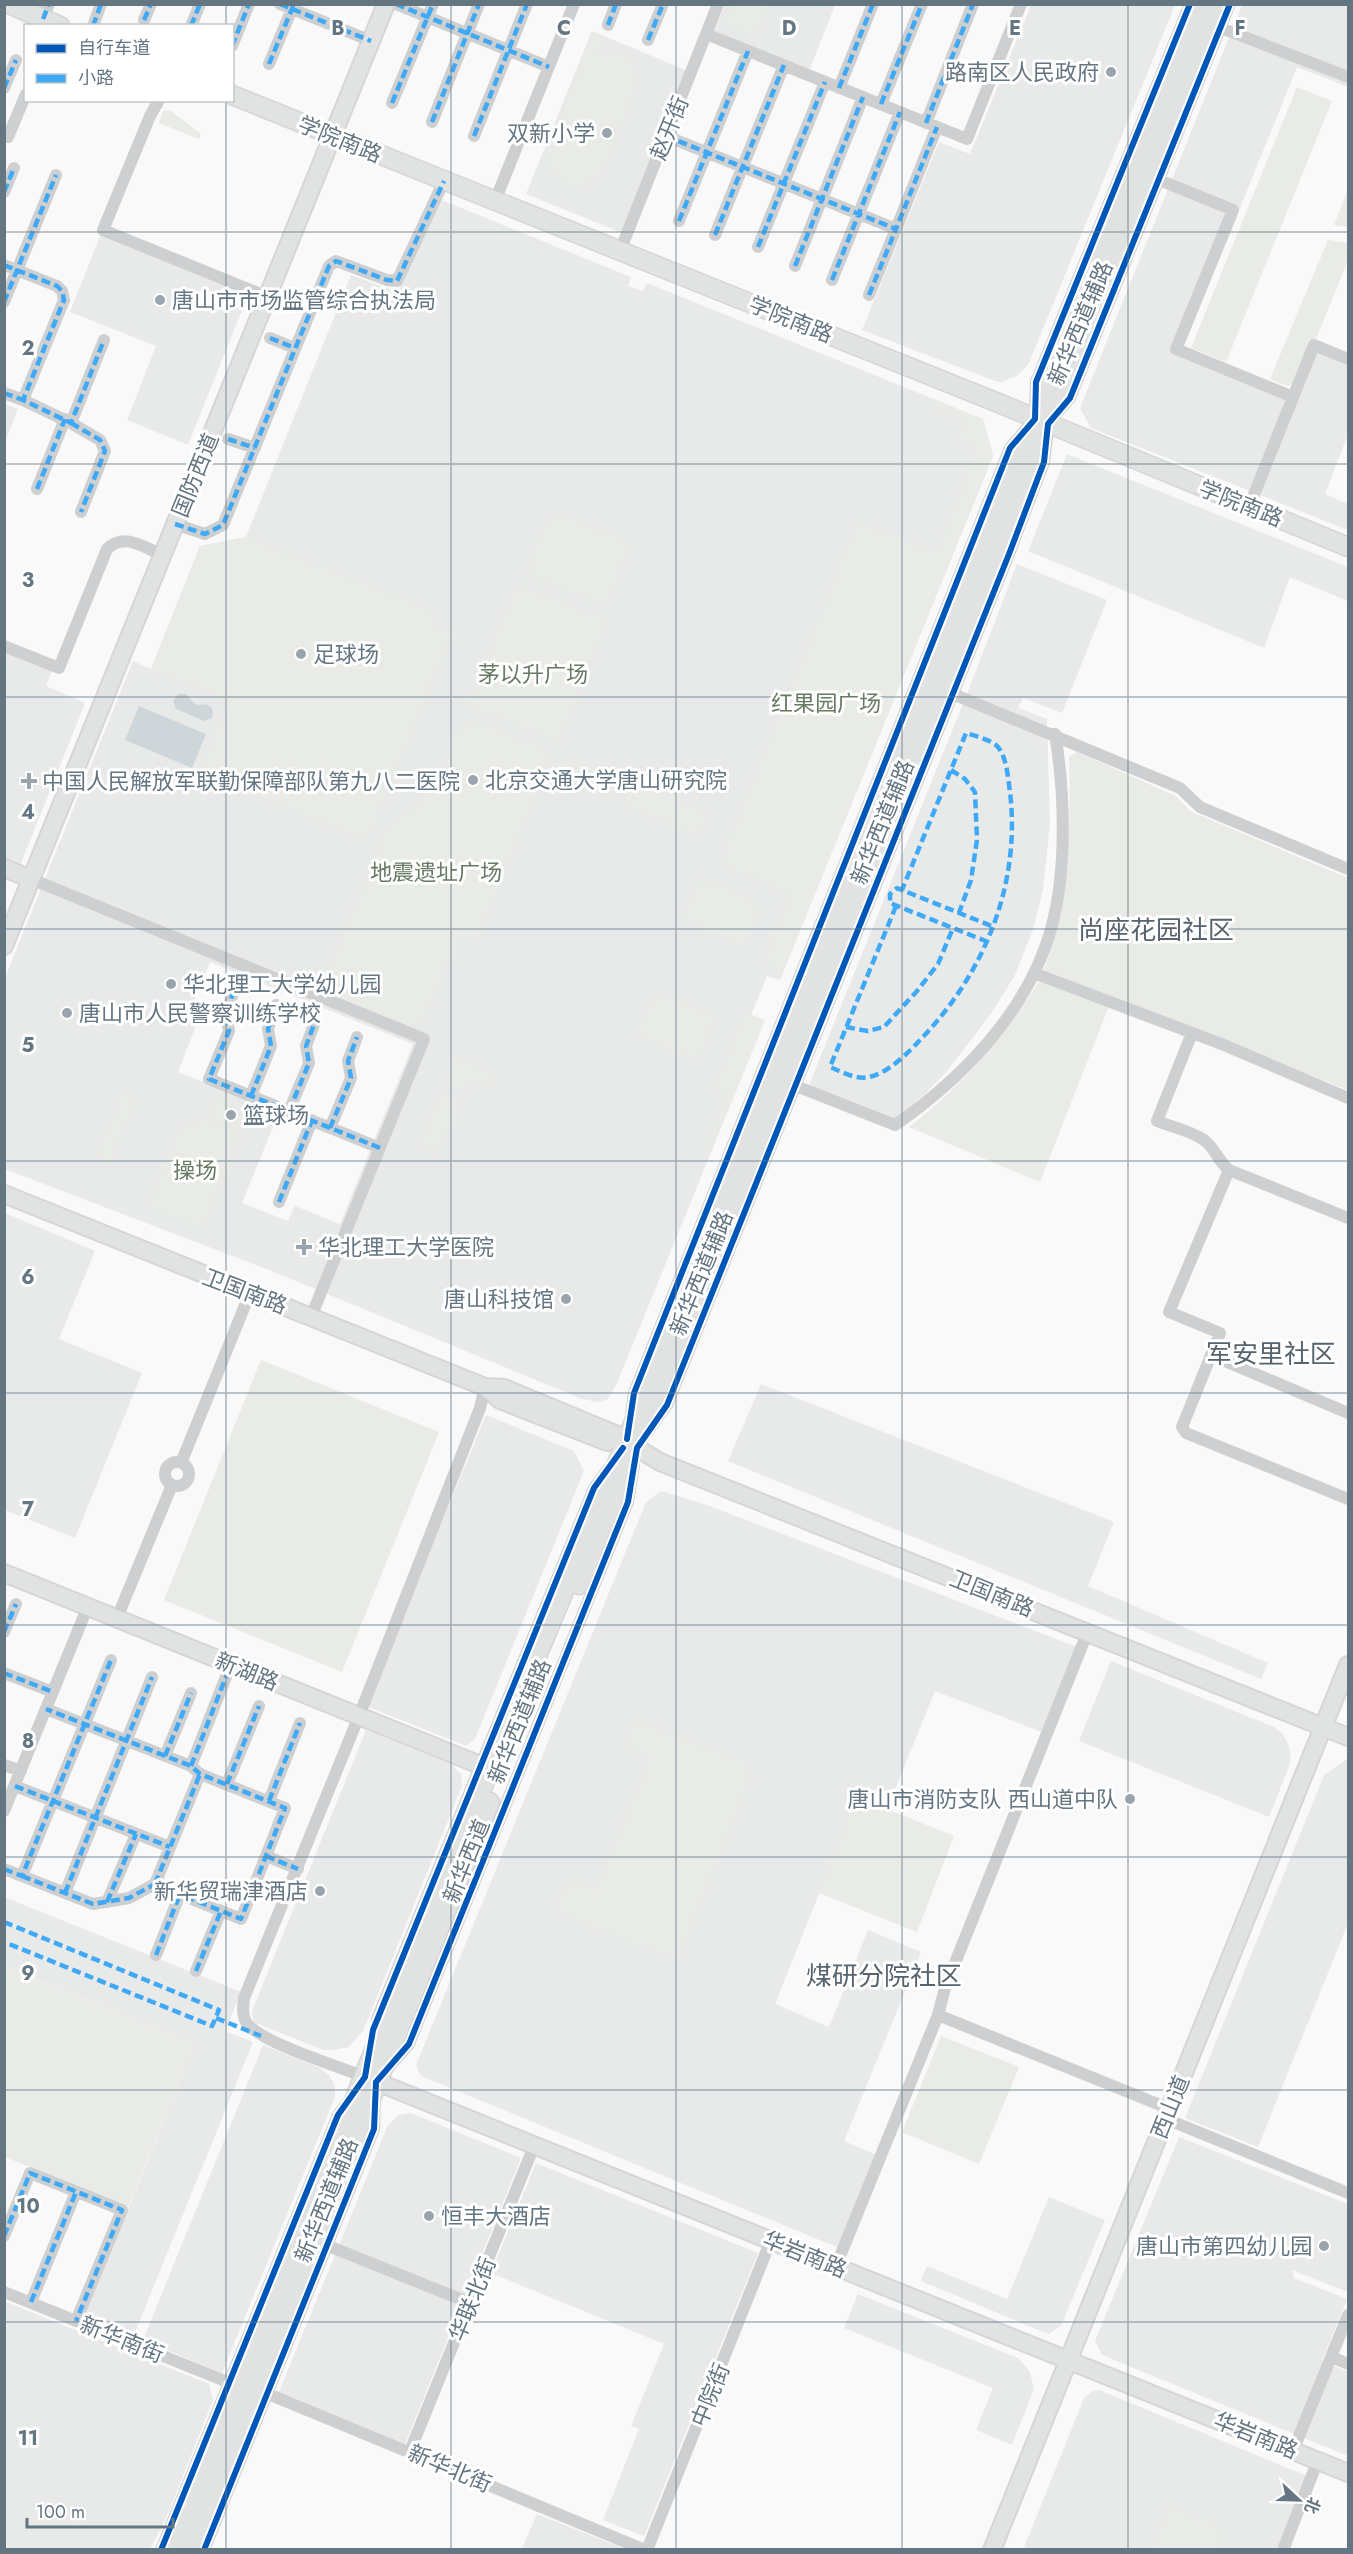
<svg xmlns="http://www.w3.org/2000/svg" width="1353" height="2554" font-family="Jost,'Noto Sans SC',sans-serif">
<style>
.built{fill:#e8e9e9;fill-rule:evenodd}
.green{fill:#e8ebe6}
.water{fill:#ced6d9}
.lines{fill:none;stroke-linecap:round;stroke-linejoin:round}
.secondary-casing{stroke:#d5d6d7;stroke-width:20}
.primary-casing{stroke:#d5d6d7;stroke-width:21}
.street{stroke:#cecfd0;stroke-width:12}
.secondary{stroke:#e1e2e2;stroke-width:16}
.primary{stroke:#e1e2e2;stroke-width:18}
.quiet{stroke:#3fa9f5;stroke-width:4.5;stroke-dasharray:9 4.5;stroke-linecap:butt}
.cycleway-casing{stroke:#fff;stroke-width:10}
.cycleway{stroke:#0057b8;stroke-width:6}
.grid{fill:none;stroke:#657683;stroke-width:1.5;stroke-opacity:0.55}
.poi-dot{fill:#99a4ac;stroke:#fff;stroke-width:2}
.labels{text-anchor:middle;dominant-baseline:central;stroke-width:6;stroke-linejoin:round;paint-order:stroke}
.poi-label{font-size:22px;fill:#657683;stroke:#fff;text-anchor:start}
.street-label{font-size:22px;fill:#657683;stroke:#fff}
.park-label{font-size:22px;fill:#687a64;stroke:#fff}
.quarter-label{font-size:26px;fill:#57646e;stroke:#fff}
.grid-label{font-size:20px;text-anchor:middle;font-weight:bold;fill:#657683;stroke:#fff;stroke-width:6;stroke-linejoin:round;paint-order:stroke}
</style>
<rect width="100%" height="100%" fill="#f9f9f9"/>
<path class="built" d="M725,5H835L809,71L713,33Z
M1031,5H1175L1029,363L1018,375L1002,382L995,381L862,330L939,142L970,154Z
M1242,5H1348V87L1297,67L1181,354L1296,401L1318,347L1348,359V434L1325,494L1348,504V530L1091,428L1080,408Z
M592,31L688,71L622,233L526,194Z
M439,199L631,277L628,286L643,291L647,283L983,419L993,456L780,980L767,976L751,1015L765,1020L617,1383L608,1399L598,1402L582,1399L269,1270L5,1169L4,980L133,661L151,669L200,546L246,537L351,275L398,292ZM210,962L413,1044L340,1224L295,1206L288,1221L242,1203L279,1112L178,1072L199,1018L192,1007Z
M103,229L251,288L188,445L127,420L156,346L70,312Z
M5,404L18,409L5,442Z
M1067,454L1348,567V601L1290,577L1264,648L1028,551Z
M1017,564L1107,600L1062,713L1023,698L1018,708L1047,719L1050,824L1043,889L1034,927L1015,975L993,1011L948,1070L927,1092L886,1127L805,1095L969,689Z
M4,640L56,661L46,686L85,703L20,866L5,860Z
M5,1213L95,1251L59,1339L142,1373L75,1538L5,1510Z
M761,1384L1114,1522L1088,1586L1268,1663L1261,1679L728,1461Z
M486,1415L574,1451L584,1471L475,1739L466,1746L366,1706Z
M661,1491L707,1505L1077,1647L1042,1732L935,1691L887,1809L857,1798L775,2004L829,2027L868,1930L921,1952L844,2141L877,2155L839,2248L421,2076L416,2065L646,1502Z
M1111,1661L1274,1727L1283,1734L1289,1746L1291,1761L1269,1817L1079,1741Z
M366,1730L451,1764L461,1774L462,1786L363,2031L349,2047L334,2050H323L256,2023L253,2020L252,2011Z
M1347,1759L1348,1923L1258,2147L1185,2118L1324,1775Z
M4,1897L241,1992L225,2031L253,2042L134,2335L85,2315L195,2043L5,1966Z
M263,2045L320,2068L329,2075L335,2086V2097L222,2373L143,2340Z
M411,2113L521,2158L405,2444L279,2392L388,2125L399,2115Z
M1179,2137L1348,2204V2292L1292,2270L1294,2278L1347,2299L1322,2361L1348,2372V2456L1102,2355L1095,2341Z
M536,2163L758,2253L644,2536L603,2520L639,2429L631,2426L664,2344L491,2273Z
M1049,2197L1105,2220L1061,2326L1048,2334L921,2281L927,2266L1007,2299Z
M858,2294L1018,2358L1030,2372L1034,2389L1012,2445L976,2430L993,2388L844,2328Z
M4,2301L209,2384L213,2400L167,2516L150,2549H5Z
M1099,2390L1307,2476L1277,2549L1023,2550L1084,2398L1093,2391Z
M537,2514L625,2549H522Z"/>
<path class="green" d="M732,5H768L756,36L724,24Z
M594,33L605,38L598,57L606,53L623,55L631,61L639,74V83L606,164C604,168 602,173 599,176C578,198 546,177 547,149Z
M1297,87L1332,101L1226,362L1191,348Z
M170,110L201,134L199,139L159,123L163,111Z
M1348,189V227L1334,225Z
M1328,240L1348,243V260L1299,381L1288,386L1270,379Z
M935,401L983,419L993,456L780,980L771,977L774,969L762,964L790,894L725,868L721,863L722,857L857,521L936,552L977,449L956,440L963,422L932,409Z
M551,510L633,543L606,603L601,604L532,577L527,573V567Z
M246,537L436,611L431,625L453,632L368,841L199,773L228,701L151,669L200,546Z
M519,587H526L608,620L559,742L477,710L471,705V697L513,592Z
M475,721L546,749L549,755V763L477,940L460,933L425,1018L419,1023L410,1026L329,993L325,986V978L382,837C393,818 415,808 430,792C444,775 451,747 459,727L466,722Z
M1077,752L1176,796L1190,811L1348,878V1090L1044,970C1069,900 1071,830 1069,757Z
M567,758L619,779L621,784L615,799L611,800L559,780C557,774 562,761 567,758Z
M634,785L707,814L708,818L702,833L698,835L626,806C624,800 629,787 634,785Z
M702,878L760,902L761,905L746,942L739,945L684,920L683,917L698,880Z
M1040,980L1109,1006L1040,1182L909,1127C962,1086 1005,1037 1040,980Z
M656,993L711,1013L715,1020L700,1057L693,1059L639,1036L638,1032L652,995Z
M744,1012L765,1020L711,1152L704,1149L726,1093L714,1088Z
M455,1057L498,1074L493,1087L489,1088L468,1080L464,1090L445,1082Z
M122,1093L136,1099L110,1163L96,1157Z
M440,1094L458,1101L437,1154L419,1146Z
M216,1097L254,1113L246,1133L208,1117Z
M200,1119L208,1120L242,1133L203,1229L148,1207L181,1126Z
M261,1360L439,1432L342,1672L164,1600Z
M638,1721L746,1762L753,1775L680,1954L666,1956L561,1915C554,1903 563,1891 568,1879L596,1889L649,1758L624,1747L632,1726Z
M857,1797L954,1836L917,1932L819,1893Z
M4,1966L195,2043L128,2207L5,2157Z
M941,2036L1019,2067L979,2164L902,2132Z
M1173,2507L1222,2527L1224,2533L1218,2549H1151L1167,2509Z"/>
<path class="water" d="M178,694H186C193,702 194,707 206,704L212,708L213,713L212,718L204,721L176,709L173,701Z
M139,706L206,734L192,768L125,740Z"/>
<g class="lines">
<defs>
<path id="secondary" d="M4,868L31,879
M4,946L386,4
M4,1194L485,1387L500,1400L607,1442
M485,1387L504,1388L627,1439L637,1448L660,1462L1348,1737
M4,1573L490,1769
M367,2078L1348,2473
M992,2550L1348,1665"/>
<path id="primary" d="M9,4L60,26
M232,95L996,402L1348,547
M579,1585L1216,4
M173,2550L381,2033L627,1439L1202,4
M190,2550L490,1802"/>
</defs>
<use href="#secondary" class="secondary-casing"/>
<use href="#primary" class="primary-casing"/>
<path class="street" d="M280,4L371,41
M396,4L549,67
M43,19L49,4
M144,20L151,4
M608,25L616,4
M93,26L101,4
M191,26L200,4
M1221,28L1348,77
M706,34L967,139L1021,4
M648,40L663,4
M232,46L249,4
M269,64L294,4
M4,88L16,60
M839,88L873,4
M159,100L150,116L103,230L268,297
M392,103L433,4
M881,104L922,4
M432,122L479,4
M926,123L973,4
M4,136L8,137L26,94
M474,136L527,4
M666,136L896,229L937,127
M1152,177L1233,210L1176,349L1293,397
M4,192L14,168
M495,201L574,4
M679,221L748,51
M715,235L784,65
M758,247L825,82
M620,251L718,4
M4,265L57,286L62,291L64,300L23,400L71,423L104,340
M795,266L863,97
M832,280L900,112
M869,295L896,229
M4,302L56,175
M270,338L295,348
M4,393L23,400
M1035,409L1036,382L1190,4
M1054,416L1070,398L1230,4
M71,423L100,440L105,451L81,512
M228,439L255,448
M37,489L65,419
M1249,507L1314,345L1348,359
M175,524L205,534L223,525L329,266L336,261L387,280L397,281L444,181
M4,646L59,668L107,549C125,532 142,547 163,555
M953,694L1180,788L1200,807L1348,869
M31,879L424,1039L311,1317
M1034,973L1224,1045L1348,1098
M234,990L226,1014L229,1031L209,1079L380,1148
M1192,1033L1157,1121C1172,1127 1191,1131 1204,1140C1215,1148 1218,1161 1229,1170L1348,1218
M796,1086L895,1125C963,1078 1028,1011 1051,929C1067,872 1065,792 1055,734
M251,1096L271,1046L268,1029L276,1005
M289,1111L309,1063L306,1046L315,1022
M330,1128L351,1078L348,1061L357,1037
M1229,1170L1169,1312L1220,1333L1182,1427L1186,1433L1348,1499
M279,1202L312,1120
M1213,1356L1348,1413
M631,1414L634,1393L1010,448L1028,427
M645,1435L667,1405L1009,554L1044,462L1047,437
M165 1474a12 12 0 1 1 24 0a12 12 0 1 1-24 0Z
M181,1463L250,1293
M117,1618L172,1485
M4,1632L16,1604
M4,1673L53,1692
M165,1756L191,1693
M4,1765L21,1771
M191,1766L231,1664
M227,1784L259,1706
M15,1786L170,1847
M269,1801L300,1723
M4,1811L88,1606
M266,1856L298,1869
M4,1869L22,1876L111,1660
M22,1876L93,1904L129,1898L155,1884L241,1919L285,1808L200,1774L191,1766L46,1709
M155,1884L200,1774
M65,1893L152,1677
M107,1902L136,1834
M156,1955L180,1894
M196,1971L221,1911
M938,2015L945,1988L1088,1631
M377,2019L594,1488L608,1469
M388,2068L409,2044L628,1502L634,1465
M365,2077C340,2067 258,2042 246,2022C242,2015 243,2006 244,1998L359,1716L480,1408L485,1387
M1166,2119L1348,2193
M4,2236L30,2173L122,2210L76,2321
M326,2245L470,2303
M836,2266L938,2015L1170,2109
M4,2292L235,2385
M31,2302L76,2192
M1332,2357L1348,2364
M261,2391L645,2550
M410,2451L534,2146
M1293,2451L1348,2315
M161,2550L338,2115L348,2102
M204,2550L374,2129L375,2099
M647,2550L771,2240
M1283,2550L1318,2460"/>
<use href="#secondary" class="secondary"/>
<use href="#primary" class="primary"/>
<path class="quiet" d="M280,4L371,41
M396,4L549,67
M43,19L49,4
M144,20L151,4
M608,25L616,4
M93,26L101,4
M191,26L200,4
M648,40L663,4
M232,46L249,4
M269,64L294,4
M4,88L16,60
M839,88L873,4
M392,103L433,4
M881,104L922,4
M432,122L479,4
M926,123L973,4
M474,136L527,4
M666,136L896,229L937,127
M4,192L14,168
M679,221L748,51
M715,235L784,65
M758,247L825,82
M4,265L57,286L62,291L64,300L23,400L71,423L104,340
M795,266L863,97
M832,280L900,112
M869,295L896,229
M4,302L56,175
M270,338L295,348
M4,393L23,400
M71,423L100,440L105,451L81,512
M228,439L255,448
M37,489L65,419
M175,524L205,534L223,525L329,266L336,261L387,280L397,281L444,181
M951,770L965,779L975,792L977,840L971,880L959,913
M896,906L830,1067C842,1072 856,1080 869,1077C888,1073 907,1054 920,1040C984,974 1021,885 1010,792C1008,779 1007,755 996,745C988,739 975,736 966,733L902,890
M988,942L890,903V894L897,888L994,927
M234,990L226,1014L229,1031L209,1079L380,1148
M846,1027L868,1031L884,1027L917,991L938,964L953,928
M251,1096L271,1046L268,1029L276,1005
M289,1111L309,1063L306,1046L315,1022
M330,1128L351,1078L348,1061L357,1037
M279,1202L312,1120
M4,1632L16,1604
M4,1673L53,1692
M165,1756L191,1693
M191,1766L231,1664
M227,1784L259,1706
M15,1786L170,1847
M269,1801L300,1723
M266,1856L298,1869
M4,1869L22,1876L111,1660
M22,1876L93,1904L129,1898L155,1884L241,1919L285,1808L200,1774L191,1766L46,1709
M155,1884L200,1774
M65,1893L152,1677
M107,1902L136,1834
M4,1922L219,2010L212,2026L4,1942
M156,1955L180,1894
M196,1971L221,1911
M216,2018L261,2036
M4,2236L30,2173L122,2210L76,2321
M31,2302L76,2192"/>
<defs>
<path id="cycleway" d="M627,1439L634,1393L1010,448L1035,419L1036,382L1190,4
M161,2550L338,2115L365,2077L373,2030L594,1488L623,1448
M204,2550L374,2129L376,2082L409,2044L628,1502L637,1448L667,1405L1009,554L1044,462L1048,424L1070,398L1230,4"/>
</defs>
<use href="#cycleway" class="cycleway-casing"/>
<use href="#cycleway" class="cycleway"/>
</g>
<path class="grid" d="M226,4V26M451,4V2550M676,4V2550M902,4V2550M1128,4V2550M226,100V2550M4,232H1348M4,464H1348M4,697H1348M4,929H1348M4,1161H1348M4,1393H1348M4,1625H1348M4,1857H1348M4,2090H1348M4,2322H1348"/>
<g class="poi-dot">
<circle cx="1111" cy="72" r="6"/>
<circle cx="607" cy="133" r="6"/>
<circle cx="160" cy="300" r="6"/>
<circle cx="301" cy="654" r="6"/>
<circle cx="473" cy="780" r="6"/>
<path d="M26 772h6v6h6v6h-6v6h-6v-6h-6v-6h6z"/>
<circle cx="171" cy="984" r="6"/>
<circle cx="67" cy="1013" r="6"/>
<circle cx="231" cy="1115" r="6"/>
<path d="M301 1238h6v6h6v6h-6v6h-6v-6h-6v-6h6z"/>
<circle cx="566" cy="1299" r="6"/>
<circle cx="1130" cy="1799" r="6"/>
<circle cx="320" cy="1891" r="6"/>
<circle cx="429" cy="2216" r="6"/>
<circle cx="1324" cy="2246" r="6"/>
</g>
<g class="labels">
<g class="poi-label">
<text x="1099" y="72" text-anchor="end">路南区人民政府</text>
<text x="595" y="133" text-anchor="end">双新小学</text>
<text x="172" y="300">唐山市市场监管综合执法局</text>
<text x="313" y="654">足球场</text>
<text x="485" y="780">北京交通大学唐山研究院</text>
<text x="42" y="781">中国人民解放军联勤保障部队第九八二医院</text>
<text x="183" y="984">华北理工大学幼儿园</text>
<text x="79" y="1013">唐山市人民警察训练学校</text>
<text x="243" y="1115">篮球场</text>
<text x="318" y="1247">华北理工大学医院</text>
<text x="554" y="1299" text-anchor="end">唐山科技馆</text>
<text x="1118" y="1799" text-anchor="end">唐山市消防支队 西山道中队</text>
<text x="308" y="1891" text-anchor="end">新华贸瑞津酒店</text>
<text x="441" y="2216">恒丰大酒店</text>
<text x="1312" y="2246" text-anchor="end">唐山市第四幼儿园</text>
</g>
<g class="street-label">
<text transform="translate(669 128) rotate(-68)">赵开街</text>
<text transform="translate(340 139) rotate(22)">学院南路</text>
<text transform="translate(791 319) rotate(22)">学院南路</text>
<text transform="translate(1080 323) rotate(-67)">新华西道辅路</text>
<text transform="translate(195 475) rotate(-68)">国防西道</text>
<text transform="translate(1241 503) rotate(22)">学院南路</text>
<text transform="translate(882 822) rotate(-68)">新华西道辅路</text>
<text transform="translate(701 1273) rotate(-68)">新华西道辅路</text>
<text transform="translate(245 1291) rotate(21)">卫国南路</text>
<text transform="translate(992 1593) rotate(22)">卫国南路</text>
<text transform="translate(247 1671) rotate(22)">新湖路</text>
<text transform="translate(519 1721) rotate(-68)">新华西道辅路</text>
<text transform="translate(466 1861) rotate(-68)">新华西道</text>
<text transform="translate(1170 2107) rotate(-68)">西山道</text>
<text transform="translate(326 2200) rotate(-68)">新华西道辅路</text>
<text transform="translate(805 2254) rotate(22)">华岩南路</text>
<text transform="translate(472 2299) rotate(-68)">华联北街</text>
<text transform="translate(122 2339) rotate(22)">新华南街</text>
<text transform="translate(710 2395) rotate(-68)">中院街</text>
<text transform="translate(1256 2435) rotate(22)">华岩南路</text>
<text transform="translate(450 2468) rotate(23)">新华北街</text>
</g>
<g class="park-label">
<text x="533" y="674">茅以升广场</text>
<text x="826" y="703">红果园广场</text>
<text x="436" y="872">地震遗址广场</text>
<text x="195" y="1170">操场</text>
</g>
<g class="quarter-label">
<text x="1156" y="930">尚座花园社区</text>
<text x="1271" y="1354">军安里社区</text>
<text x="884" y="1976">煤研分院社区</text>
</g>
</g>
<g class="grid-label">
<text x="338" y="35">B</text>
<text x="564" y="35">C</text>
<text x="789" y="35">D</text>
<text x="1015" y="35">E</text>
<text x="1240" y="35">F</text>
<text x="28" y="355">2</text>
<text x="28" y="587">3</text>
<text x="28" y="819">4</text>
<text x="28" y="1052">5</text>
<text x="28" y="1284">6</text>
<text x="28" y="1516">7</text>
<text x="28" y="1748">8</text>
<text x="28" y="1980">9</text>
<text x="28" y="2213">10</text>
<text x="28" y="2445">11</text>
</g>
<rect width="1353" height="2554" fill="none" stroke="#657683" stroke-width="12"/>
<rect x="24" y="24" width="210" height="78" fill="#ffffff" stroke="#c1c8cd" stroke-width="1.5"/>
<rect x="36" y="44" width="30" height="9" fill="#0057b8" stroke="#c1c8cd" stroke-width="1.5"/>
<text x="78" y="54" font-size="18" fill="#657683">自行车道</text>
<rect x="36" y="74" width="30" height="9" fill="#3fa9f5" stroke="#c1c8cd" stroke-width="1.5"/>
<text x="78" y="84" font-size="18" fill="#657683">小路</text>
<g transform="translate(1299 2500) rotate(112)" stroke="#ffffff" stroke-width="4.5" paint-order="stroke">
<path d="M0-4.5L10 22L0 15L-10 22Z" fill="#657683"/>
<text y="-9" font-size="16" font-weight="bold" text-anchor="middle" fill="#657683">北</text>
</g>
<path d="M27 2518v9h146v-9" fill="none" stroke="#657683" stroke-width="3"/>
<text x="36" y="2518" font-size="18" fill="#657683" stroke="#ffffff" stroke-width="4.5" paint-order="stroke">100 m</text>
</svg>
